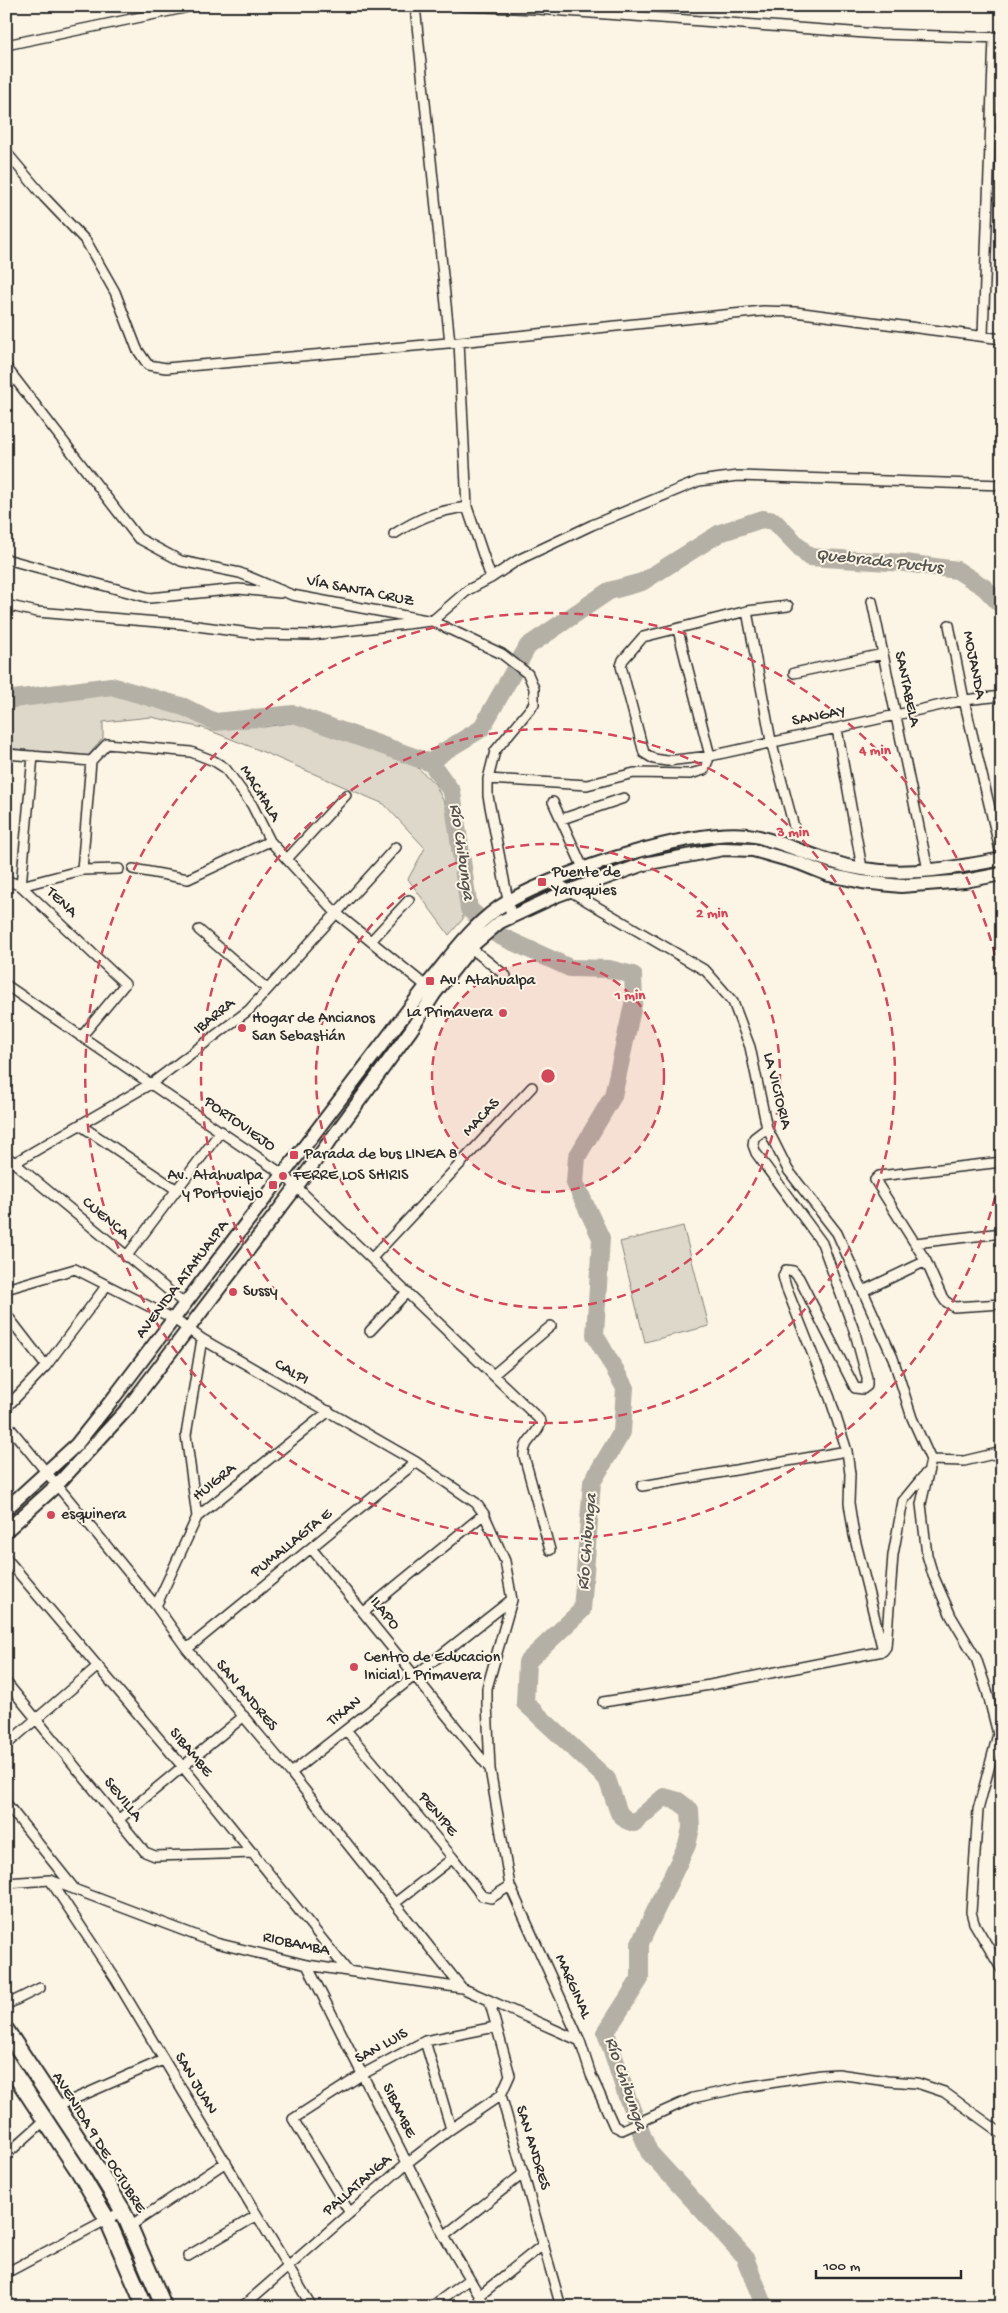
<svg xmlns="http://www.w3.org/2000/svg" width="1008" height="2313" font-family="'Gochi Hand',sans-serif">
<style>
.green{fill:#ded8ca;stroke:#84827a}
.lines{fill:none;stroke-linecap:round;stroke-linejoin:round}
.river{stroke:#b4b0a5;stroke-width:18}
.minor-casing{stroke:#2b2b2b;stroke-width:12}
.secondary-casing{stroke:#2b2b2b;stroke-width:16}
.primary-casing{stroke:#2b2b2b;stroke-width:19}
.minor{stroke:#fcf5e5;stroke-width:9}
.secondary{stroke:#fcf5e5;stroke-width:12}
.primary{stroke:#fcf5e5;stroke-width:15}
.ring{fill:none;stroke:#d1495b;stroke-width:2.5;stroke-dasharray:9 6}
.poi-dot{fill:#d1495b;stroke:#fcf5e5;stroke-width:2}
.labels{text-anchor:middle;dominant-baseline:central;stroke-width:4;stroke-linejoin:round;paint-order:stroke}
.street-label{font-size:16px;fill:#2b2b2b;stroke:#fcf5e5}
.poi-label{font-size:16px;fill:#2b2b2b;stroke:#fcf5e5;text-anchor:start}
.water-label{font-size:18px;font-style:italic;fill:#545350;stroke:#fcf5e5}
.centre{fill:#d1495b;stroke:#fcf5e5;stroke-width:2.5}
.ring-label{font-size:15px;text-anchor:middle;font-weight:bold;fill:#d1495b;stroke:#fcf5e5;stroke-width:4;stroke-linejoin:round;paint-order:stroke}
</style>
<rect width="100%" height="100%" fill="#fcf5e5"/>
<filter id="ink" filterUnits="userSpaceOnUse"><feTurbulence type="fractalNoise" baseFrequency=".02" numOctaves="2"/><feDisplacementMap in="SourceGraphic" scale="10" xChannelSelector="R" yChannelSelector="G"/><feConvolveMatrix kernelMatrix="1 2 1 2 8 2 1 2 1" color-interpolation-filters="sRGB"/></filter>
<g filter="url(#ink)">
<path class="green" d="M121,693L236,726L263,727L299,722L417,767L435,784L452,818L460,869L463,919L449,935L408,879L425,848L384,804L254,748L203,728L151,717L103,722V738L88,756L6,748V707Z
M683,1226L709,1326L645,1342L620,1242Z"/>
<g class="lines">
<path class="river" d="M6,700L111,686L184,707L215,722L294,714L431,763L452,792L469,909L498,935L570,968L609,969L633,975L634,1000L613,1096L577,1157L575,1183L601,1238L595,1335L625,1388L622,1432L592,1482L582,1610L527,1662L525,1703L607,1779L619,1813L626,1820L634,1823L664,1797L678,1801L690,1810L691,1828L687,1845L640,1943V1979L606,2032L627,2097L649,2152L744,2256L765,2307
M431,763L443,752L481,729L528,646L609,591L642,582L720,533L762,519L774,521L809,557L905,563L957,570L985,588L1002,606"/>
<defs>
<path id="minor" d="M415,6L450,343
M462,6L537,9L879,34L1002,38
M6,45L194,6
M6,152L44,197L86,241L115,292L137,349L148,365L166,368L459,342L763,311L795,312L1002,339
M983,335L994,37
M459,342L467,507L491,578
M6,367L138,538L181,561L240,573L292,595L432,621L502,654L528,674L534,688V704L495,751L488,779V796L511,916
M394,534C419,518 436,511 467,507
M6,559L150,598L238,589L280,593
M872,601L928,870
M6,605L37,612L182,624L257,634L311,635L432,621L468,590L491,578L518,560L592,525L699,481L738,476L1002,485
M788,606L747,611L643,637L623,660L621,666L644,753L654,759L667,761L710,756L964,700L1002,696
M747,611L771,741L794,827
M949,625L964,700L1002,858
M794,673L883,654
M837,729L862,868
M6,754L91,761L107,744L191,752L214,761L225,768L252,805L270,841L336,913L431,990
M488,779L587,785L634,773L690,774L704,770L710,756L678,630
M553,802L584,870
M562,819L624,798
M287,859L346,795
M133,869L188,879L270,841
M82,870L91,761
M6,880L21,886L82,870L119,869
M553,881L706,971L733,1002L750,1047L767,1128L788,1170L837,1233L893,1358L912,1418L931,1460
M21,886L125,984L81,1037
M21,886L33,756
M199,930L267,989
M371,941L409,900
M471,948L506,976
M6,985L284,1175L538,1418L541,1422C538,1436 523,1440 524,1456L550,1550
M80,1125L177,1190
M767,1128L754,1138L753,1145L756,1153L822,1243L855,1333L867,1378V1386L863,1389L855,1388L799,1278L793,1271L786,1270L783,1276L786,1287L830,1398L847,1451L850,1474L849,1503L854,1535L883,1651
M6,1156L185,1304
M1002,1162L879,1176L875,1180L926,1261L941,1295L945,1301L954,1307L1002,1304
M14,1163L152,1083L249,1010L396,847
M915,1243L1002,1233
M126,1257L221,1131
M372,1258L532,1087
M6,1289L75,1269L174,1319L202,1339L416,1462L476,1503L484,1514L505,1561L512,1600L487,1688V1703L490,1769L510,1886L580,2041L591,2075L614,2126L622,2130L693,2098L745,2087L821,2075L838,2074L887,2081L917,2083L944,2092L1002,2134
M863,1291L926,1261
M6,1314L46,1366
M370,1331L407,1292
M493,1375L551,1326
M6,1408L46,1366L107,1285
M6,1423L156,1606L187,1649L291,1773L462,1988
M931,1460L921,1504L927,1555L933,1575L951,1616L976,1658L987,1691L998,1734L978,1810L971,1912L974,1923L1002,1970
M931,1460L964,1461L1002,1452
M642,1486L847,1451
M197,1517L186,1435L202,1339
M311,1548L490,1769
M6,1558L183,1767L347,1970
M156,1606L197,1517L329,1411
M364,1612L484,1514
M187,1649L416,1462
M6,1682L145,1852L155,1856L254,1853
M603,1702L710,1685L883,1651L886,1647L893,1555L903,1501L926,1473
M346,1730L453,1858L482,1896L491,1898L510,1886
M6,1745L98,1666
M291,1773L511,1600
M6,1803L73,1887
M118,1820L244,1716
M50,1880L115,1978L312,2307
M6,1883L50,1880L216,1943L307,1965L462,1988L580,2041
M395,1903L453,1858
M307,1965L444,2236L486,2307
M489,2000L510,2075L501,2095L561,2307
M6,2005L40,1988
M425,2041L451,2129
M56,2107L163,2060
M6,2155L44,2121
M350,2213L293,2119L363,2074L425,2041L495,2027
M130,2226L226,2162
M444,2236L524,2173
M188,2256L256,2216
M6,2273L123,2211
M479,2296L544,2244
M242,2307L407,2163L451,2129L501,2095
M431,2307L468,2280"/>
<path id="secondary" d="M6,1509L76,1445L115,1396L430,981C453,953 477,919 509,901C560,872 698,825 755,836C781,842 805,853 830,861C885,880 946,870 1002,859
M6,1531L57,1485L128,1408L297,1186L411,1030L435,993L473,945L500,922L558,895L644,864L724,849L753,850L799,863L829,875L862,882L901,886L965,881L1002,874"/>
<path id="primary" d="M6,2030L92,2160L123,2211L164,2307
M6,2061L78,2170L107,2219L145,2307"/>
</defs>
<use href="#minor" class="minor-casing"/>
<use href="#secondary" class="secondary-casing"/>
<use href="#primary" class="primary-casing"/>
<use href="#minor" class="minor"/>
<use href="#secondary" class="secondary"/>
<use href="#primary" class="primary"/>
</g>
</g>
<circle cx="548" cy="1076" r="116" fill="#d1495b" fill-opacity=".12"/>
<g class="ring">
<circle cx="548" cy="1076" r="116"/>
<circle cx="548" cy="1076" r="232"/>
<circle cx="548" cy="1076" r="347"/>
<path d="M1002 1168A463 463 0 1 1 1002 984"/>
</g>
<g class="poi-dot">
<rect x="537" y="877" width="10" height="10" rx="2.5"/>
<rect x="425" y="976" width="10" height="10" rx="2.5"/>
<circle cx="503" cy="1013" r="5"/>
<circle cx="242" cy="1028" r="5"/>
<rect x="289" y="1150" width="10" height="10" rx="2.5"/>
<circle cx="283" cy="1176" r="5"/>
<rect x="268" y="1180" width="10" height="10" rx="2.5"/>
<circle cx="233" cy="1292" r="5"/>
<circle cx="51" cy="1515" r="5"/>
<circle cx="354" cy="1667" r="5"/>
</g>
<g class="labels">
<g class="street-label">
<text transform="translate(360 592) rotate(11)">VÍA SANTA CRUZ</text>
<text transform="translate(973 665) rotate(79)">MOJANDA</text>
<text transform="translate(906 689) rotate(78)">SANTABELA</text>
<text transform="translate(819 717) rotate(-11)">SANGAY</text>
<text transform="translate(259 794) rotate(58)">MACHALA</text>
<text transform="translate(61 903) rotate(43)">TENA</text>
<text transform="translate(215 1017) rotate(-39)">IBARRA</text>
<text transform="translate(776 1091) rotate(76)">LA VICTORIA</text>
<text transform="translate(482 1118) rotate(-47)">MACAS</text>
<text transform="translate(239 1125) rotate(35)">PORTOVIEJO</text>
<text transform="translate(105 1219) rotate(40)">CUENCA</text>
<text transform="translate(183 1280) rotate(-53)">AVENIDA ATAHUALPA</text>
<text transform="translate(291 1373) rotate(30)">CALPI</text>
<text transform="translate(215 1483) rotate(-39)">HUIGRA</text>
<text transform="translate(292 1544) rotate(-39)">PUMALLAGTA E</text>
<text transform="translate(384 1614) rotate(51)">ILAPO</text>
<text transform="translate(246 1696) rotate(50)">SAN ANDRES</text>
<text transform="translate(345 1712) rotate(-38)">TIXAN</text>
<text transform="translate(190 1753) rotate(50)">SIBAMBE</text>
<text transform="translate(122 1800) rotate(51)">SEVILLA</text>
<text transform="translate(437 1815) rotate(50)">PENIPE</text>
<text transform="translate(296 1945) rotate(12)">RIOBAMBA</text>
<text transform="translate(572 1987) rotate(66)">MARGINAL</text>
<text transform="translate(382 2047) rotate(-29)">SAN LUIS</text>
<text transform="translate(195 2084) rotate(59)">SAN JUAN</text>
<text transform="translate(398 2111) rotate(64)">SIBAMBE</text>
<text transform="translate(98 2143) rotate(58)">AVENIDA 9 DE OCTUBRE</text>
<text transform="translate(532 2148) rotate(73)">SAN ANDRES</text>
<text transform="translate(358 2186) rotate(-41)">PALLATANGA</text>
</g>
<g class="poi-label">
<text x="552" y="873">Puente de<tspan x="552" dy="18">Yaruquies</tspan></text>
<text x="440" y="981">Av. Atahualpa</text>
<text x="493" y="1013" text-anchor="end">La Primavera</text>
<text x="252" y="1019">Hogar de Ancianos<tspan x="252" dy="18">San Sebastián</tspan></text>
<text x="304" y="1155">Parada de bus LINEA 8</text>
<text x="263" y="1176" text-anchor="end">Av. Atahualpa<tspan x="263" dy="18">y Portoviejo</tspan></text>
<text x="293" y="1176">FERRE LOS SHIRIS</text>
<text x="243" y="1292">Sussy</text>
<text x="61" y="1515">esquinera</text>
<text x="364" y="1658">Centro de Educacion<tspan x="364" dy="18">Inicial L Primavera</tspan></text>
</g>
<g class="water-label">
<text transform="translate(879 562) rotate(6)">Quebrada Puctus</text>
<text transform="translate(461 852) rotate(82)">Río Chibunga</text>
<text transform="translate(588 1542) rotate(-85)">Río Chibunga</text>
<text transform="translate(625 2084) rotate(71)">Río Chibunga</text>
</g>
</g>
<circle cx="548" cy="1076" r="8" class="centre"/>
<g class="ring-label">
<text x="875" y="754">4 min</text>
<text x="793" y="836">3 min</text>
<text x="712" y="917">2 min</text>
<text x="630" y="999">1 min</text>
</g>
<rect width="1008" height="2313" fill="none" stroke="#fcf5e5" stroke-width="25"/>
<rect x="12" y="12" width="983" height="2288" fill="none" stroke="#2b2b2b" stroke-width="2" filter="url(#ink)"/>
<path d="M816 2270v8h145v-8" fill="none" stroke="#2b2b2b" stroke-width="2.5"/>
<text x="823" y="2270" font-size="15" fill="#2b2b2b" stroke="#fcf5e5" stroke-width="4" paint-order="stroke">100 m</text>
</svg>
